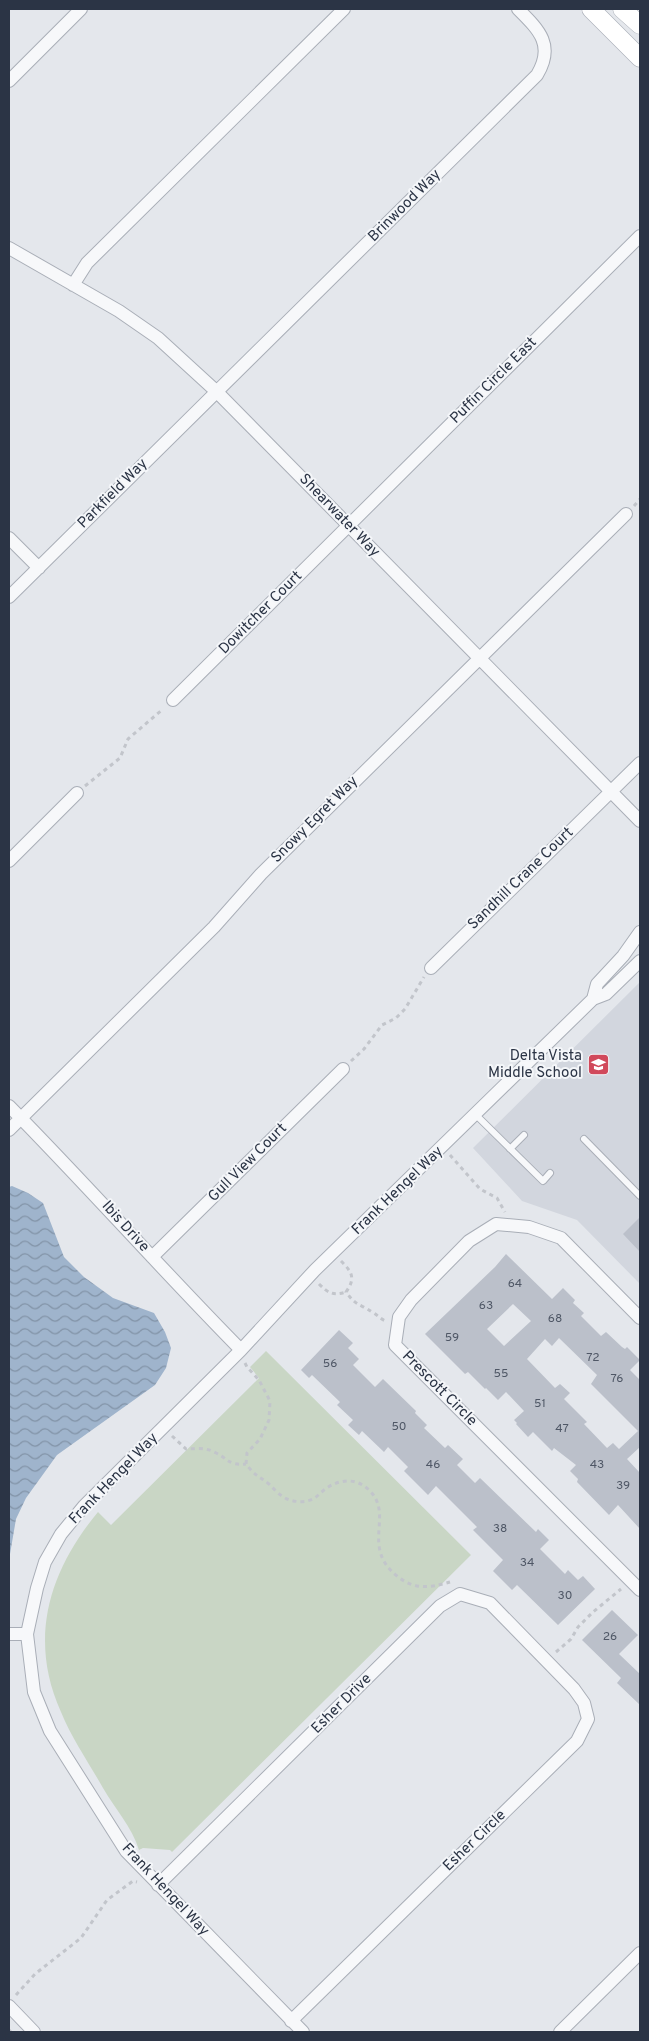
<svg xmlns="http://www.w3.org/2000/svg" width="649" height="2041" font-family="Overpass,sans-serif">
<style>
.built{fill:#d2d6de}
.park{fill:#c9d6c5}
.water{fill:url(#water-waves)}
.building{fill:#bbc0ca;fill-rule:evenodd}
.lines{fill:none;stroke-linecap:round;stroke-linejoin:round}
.lane-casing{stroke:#a9aeb7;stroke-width:8}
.street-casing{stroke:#a9aeb7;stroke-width:14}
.secondary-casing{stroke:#a9aeb7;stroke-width:19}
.path{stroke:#c2c5cb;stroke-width:3;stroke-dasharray:4 4;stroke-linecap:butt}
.lane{stroke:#f7f8fa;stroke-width:6}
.street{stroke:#f7f8fa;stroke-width:12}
.secondary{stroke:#fff;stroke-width:18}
.labels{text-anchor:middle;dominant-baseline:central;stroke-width:4;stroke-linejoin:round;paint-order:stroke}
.number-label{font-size:12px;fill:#4f5766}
.street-label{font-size:15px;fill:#2b3445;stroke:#f4f6f9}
.poi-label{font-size:15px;fill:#2b3445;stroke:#f4f6f9;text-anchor:end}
</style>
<defs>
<pattern id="water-waves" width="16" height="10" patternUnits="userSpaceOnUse" patternTransform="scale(1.25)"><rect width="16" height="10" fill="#9fb4cc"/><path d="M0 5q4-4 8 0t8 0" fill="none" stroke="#8293a7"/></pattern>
</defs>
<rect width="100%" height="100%" fill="#e4e7ec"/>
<path class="built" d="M640,982V1284L577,1220L522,1201L473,1148Z"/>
<path class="park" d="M266,1351L471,1555L172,1852L170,1850L143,1848L139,1850C132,1827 115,1809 103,1788C89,1763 72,1739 61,1712C28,1639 49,1571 98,1512L111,1525L259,1378L250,1367Z"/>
<path class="water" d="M12,1186L28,1193L43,1203L64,1257L84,1277L113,1298L154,1313L165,1332L171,1348L166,1368L155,1385L57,1455L26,1498L16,1519L9,1560V1187Z"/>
<path class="building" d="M640,1217V1252L623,1234Z
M506,1254L552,1299L563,1288L575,1300L573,1303L584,1313L581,1316L601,1336L606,1332L622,1347L625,1349L627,1347L640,1360L630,1370L640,1380V1447L627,1459L640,1473V1529L618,1505L609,1515L577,1482L578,1479L570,1471L576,1465L554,1448L552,1451L533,1432L528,1437L516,1424L517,1423L514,1420L524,1411L506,1392L498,1400L486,1388L485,1389L468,1372L465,1374L425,1334L495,1267ZM513,1304L531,1321L504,1346L487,1329ZM559,1338L597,1375L591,1384L638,1431L619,1449L613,1443L607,1448L584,1424L587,1422L564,1399L570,1393L560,1384L555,1388L527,1359L545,1339L552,1346Z
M339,1330L353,1343L348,1348L359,1359L353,1365L375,1387L383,1379L416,1411L415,1413L427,1425L424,1428L445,1448L448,1445L463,1459L457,1465L475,1483L480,1478L536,1532L538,1529L549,1540L540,1549L565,1574L568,1570L578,1580L583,1576L595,1589L558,1625L517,1585L512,1590L493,1571L503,1560L473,1530L477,1527L436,1486L428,1495L404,1471L408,1467L388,1447L384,1452L362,1431L359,1435L348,1425L353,1420L337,1405L340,1402L312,1375L309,1378L301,1370Z
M612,1610L638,1635L619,1654L640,1674V1705L617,1683L621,1678L582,1640Z"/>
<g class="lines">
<defs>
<path id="lane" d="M476,1115L543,1181L550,1173
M584,1139L640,1196
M510,1149L524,1135"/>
<path id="street" d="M9,81L81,9
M9,248L119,311L158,338L217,392L640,821
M73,285L87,263L344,9
M9,538L39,568
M9,597L537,75C555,45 539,30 518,9
M173,700L640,236
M9,861L77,793
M431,968L640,763
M593,999L597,984L623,956L640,932
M9,1106C88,1186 162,1270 241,1350
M9,1130L214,927L261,874L626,514
M152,1257L343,1069
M640,1318L561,1238L529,1227L496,1224L469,1241L411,1300L399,1317L395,1345L640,1590
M9,1634H27
M158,1885L440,1606L460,1594L490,1603L574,1689L584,1703L588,1719L577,1741L291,2021
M9,2006L34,2032
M303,2032L126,1851L50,1731L34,1692L27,1634L37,1588L45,1562L61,1534L84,1506L241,1350L315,1270L593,999L606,994L640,961
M560,2032L640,1953"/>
<path id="secondary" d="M591,9L640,58
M622,9L640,25"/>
</defs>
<use href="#lane" class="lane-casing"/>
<use href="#street" class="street-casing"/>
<use href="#secondary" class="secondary-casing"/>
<path class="path" d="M634,506L640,499
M85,786L120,758L128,739L163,709
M351,1061L364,1049L382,1025L396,1018L405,1009L424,977
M450,1155L480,1189L497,1198L505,1212
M341,1261C352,1272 356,1278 346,1292C357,1307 359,1303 372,1312C378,1315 380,1319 386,1321
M319,1284C328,1293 333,1296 346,1292
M245,1363L247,1367L259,1380L270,1401L269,1420L260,1439L247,1453L246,1464C255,1476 259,1476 269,1484C274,1489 280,1496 287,1499C295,1502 304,1503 313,1499C317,1497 320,1493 324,1490C338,1479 356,1477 369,1490C395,1515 360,1546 397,1576C414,1590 430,1588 450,1582
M172,1436L186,1449C195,1449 205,1447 214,1452C228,1458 228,1466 246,1464
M556,1652L571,1639L578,1627L593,1612L621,1589
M16,1995L35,1974L81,1938L107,1900L133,1881L137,1882
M9,2030L11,2032"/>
<use href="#lane" class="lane"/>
<use href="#street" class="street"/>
<use href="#secondary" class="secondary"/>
</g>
<defs>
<symbol id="school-square" viewBox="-11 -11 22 22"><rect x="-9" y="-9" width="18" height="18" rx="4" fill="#d1495b" stroke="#f4f6f9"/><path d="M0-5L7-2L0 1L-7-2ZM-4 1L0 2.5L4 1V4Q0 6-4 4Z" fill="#fff"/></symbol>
</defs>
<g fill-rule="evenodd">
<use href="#school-square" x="586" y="1052" width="25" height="25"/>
</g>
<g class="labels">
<g class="number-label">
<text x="515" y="1284">64</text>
<text x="486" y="1306">63</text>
<text x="555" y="1319">68</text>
<text x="452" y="1338">59</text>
<text x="593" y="1358">72</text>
<text x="330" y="1364">56</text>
<text x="501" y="1374">55</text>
<text x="617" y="1379">76</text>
<text x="540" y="1404">51</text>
<text x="399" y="1427">50</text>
<text x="562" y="1429">47</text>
<text x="433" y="1465">46</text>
<text x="597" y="1465">43</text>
<text x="623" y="1486">39</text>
<text x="500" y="1529">38</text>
<text x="527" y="1563">34</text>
<text x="565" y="1596">30</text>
<text x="610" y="1637">26</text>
</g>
<g class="street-label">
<text transform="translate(405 206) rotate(-45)">Brinwood Way</text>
<text transform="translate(494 381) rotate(-45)">Puffin Circle East</text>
<text transform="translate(113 494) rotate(-45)">Parkfield Way</text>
<text transform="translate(339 516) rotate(46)">Shearwater Way</text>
<text transform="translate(261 613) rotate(-45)">Dowitcher Court</text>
<text transform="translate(315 820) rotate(-45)">Snowy Egret Way</text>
<text transform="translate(521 879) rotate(-44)">Sandhill Crane Court</text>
<text transform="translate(248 1163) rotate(-45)">Gull View Court</text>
<text transform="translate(398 1191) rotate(-44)">Frank Hengel Way</text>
<text transform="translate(125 1227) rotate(48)">Ibis Drive</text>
<text transform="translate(439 1389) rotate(45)">Prescott Circle</text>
<text transform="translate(114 1479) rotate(-46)">Frank Hengel Way</text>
<text transform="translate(342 1704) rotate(-45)">Esher Drive</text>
<text transform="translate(475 1841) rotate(-44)">Esher Circle</text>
<text transform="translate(165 1890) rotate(47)">Frank Hengel Way</text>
</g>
<g class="poi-label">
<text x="582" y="1056">Delta Vista<tspan x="582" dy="17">Middle School</tspan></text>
</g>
</g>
<rect width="649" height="2041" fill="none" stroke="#2b3445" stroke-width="20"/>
</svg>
